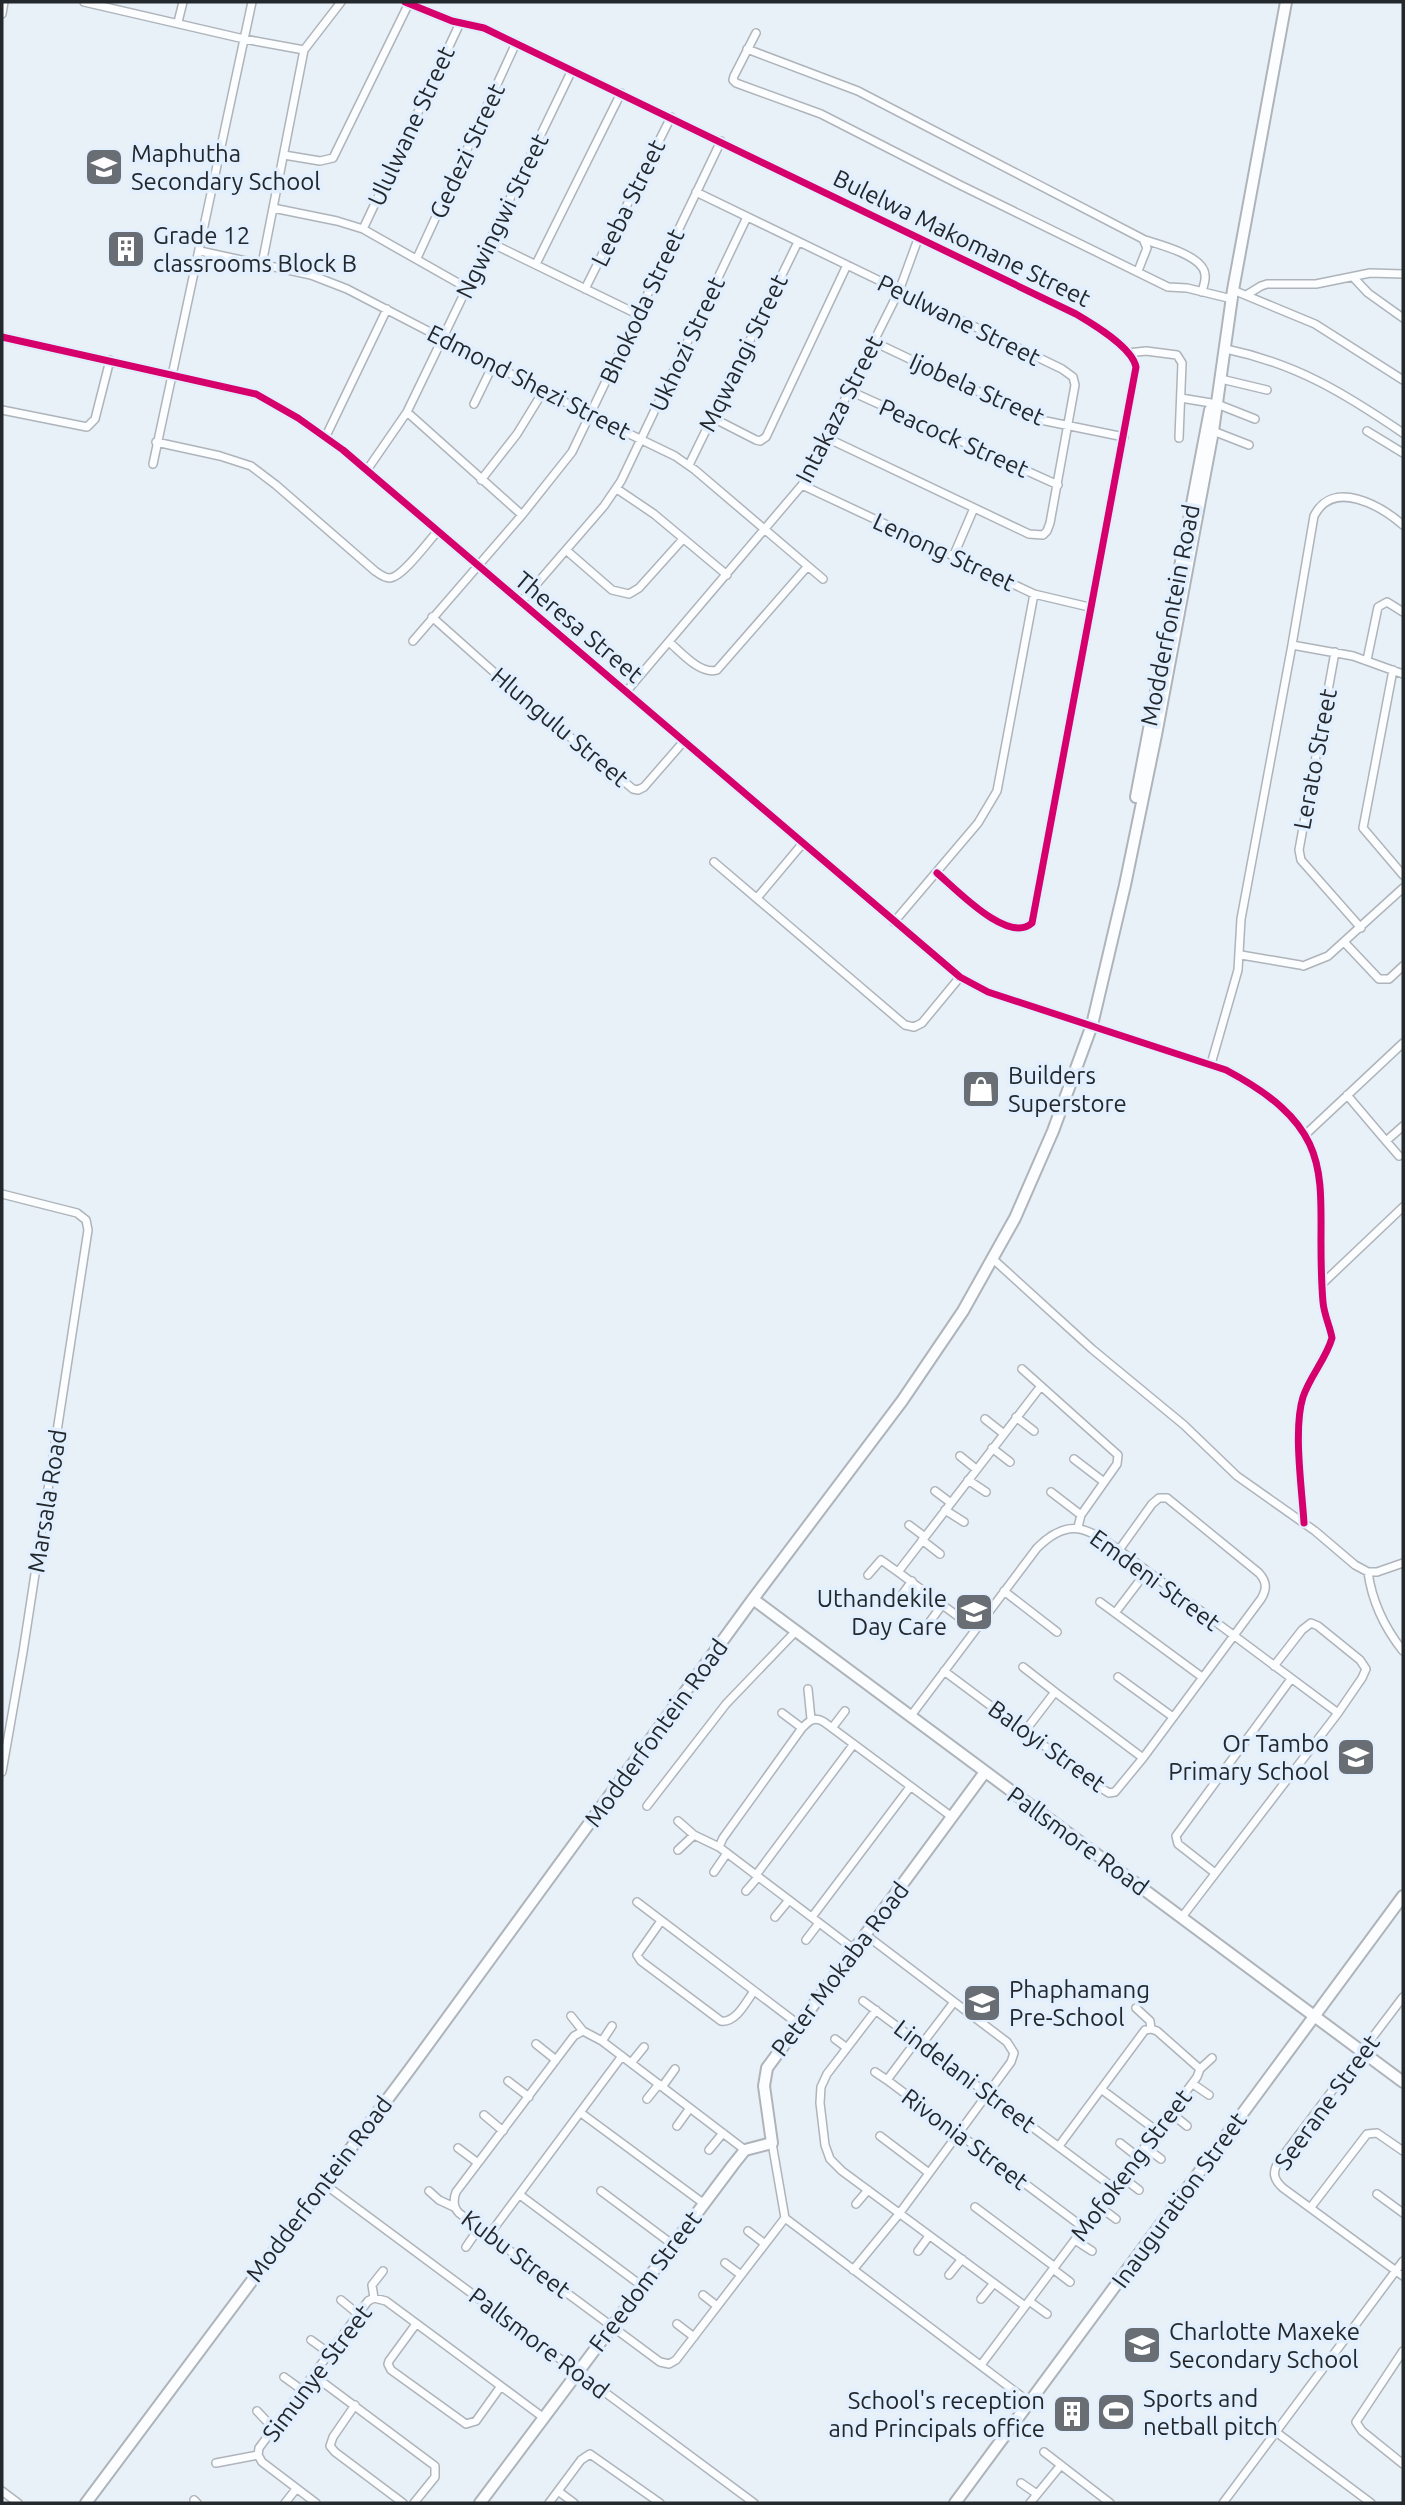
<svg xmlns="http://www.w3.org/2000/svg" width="1405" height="2505" font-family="Ubuntu,sans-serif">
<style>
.green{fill:#dbd3b9}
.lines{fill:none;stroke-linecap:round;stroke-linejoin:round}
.street-casing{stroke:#aeb4ba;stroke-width:10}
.secondary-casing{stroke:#aeb4ba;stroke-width:14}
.street{stroke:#fcfdfe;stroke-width:7}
.secondary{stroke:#fcfdfe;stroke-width:10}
.cycleway-casing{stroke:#e2effe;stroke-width:11}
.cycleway{stroke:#d6006c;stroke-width:7}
.labels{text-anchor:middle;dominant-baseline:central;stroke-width:7;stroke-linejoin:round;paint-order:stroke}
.street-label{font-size:24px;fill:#23282d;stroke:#e2effe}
.poi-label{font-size:24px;fill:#23282d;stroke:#e2effe;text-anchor:start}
</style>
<rect width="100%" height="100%" fill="#e8f0f8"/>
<path class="green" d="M1107,2397L1133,2415L1125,2427L1098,2410Z"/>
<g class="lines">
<defs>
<path id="street" d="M84,2L244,39L304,50
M405,2L452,21L484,28L1076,314C1093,324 1132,347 1136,367L1032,923C1008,945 955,888 937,873
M2,14L4,2
M178,22L183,2
M756,33L734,76L733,80L736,83L821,114L960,185L1168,287L1187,288L1232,299
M747,49L858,91L1143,239L1147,248L1138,271
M284,155L320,161L333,158L409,3
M696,192L1062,369L1073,377L1075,385L1050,523L1047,531L1043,535L1029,534L827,438
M273,208L337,221L363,229L467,288
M363,229L460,23
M1145,240C1161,245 1204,256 1205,275C1206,280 1203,287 1202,292
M489,242L637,314
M200,251L311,275L347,289L590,415L675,456L695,470L823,579
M417,258L516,43
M262,264L304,50L341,2
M536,264L621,93
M1353,277L1368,293L1403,318
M585,289L671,117
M1233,290L1315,324L1403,380
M1248,294L1261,286L1267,284H1316L1370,273L1403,274
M2,337L256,394L298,418L343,450L960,977L988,992L1226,1070C1350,1136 1313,1186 1323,1302C1324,1315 1330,1326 1332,1338C1326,1359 1310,1376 1303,1397C1293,1429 1302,1489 1304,1523
M874,342L1036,419L1124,437
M1226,349C1297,364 1344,393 1403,433
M1128,353L1146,351L1177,355L1182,363L1179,438
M1221,379L1267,390
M850,391L1058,485
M1181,398L1211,403
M474,404L493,365
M1217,404L1255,419
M2,410L87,427L95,419L110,360
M407,412L522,515
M713,418L756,440L760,441L766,437L847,265
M1213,431L1249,445
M1367,431L1403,453
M326,436L387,309
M156,442L220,456L251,466L276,485L375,571C379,574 385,578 390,578C403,577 429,540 438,531
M153,464L252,2
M689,465L798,242
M367,470L407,412L572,70
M481,480L517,434L544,390
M802,485L1034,594L1089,607
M617,489L654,514L727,575
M566,550L612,590L629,594L639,588L683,539
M953,557L974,508
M521,602L604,506L621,481L747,217
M432,617L523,698L633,789L638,790L644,787L684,741
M413,641L522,515L572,452L721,141
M669,642C681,652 700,675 717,670L807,567
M1292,645L1353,656L1403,674
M1335,652L1299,850L1301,860L1361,928
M1367,660L1378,607L1387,602L1403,612
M1393,670L1363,828L1403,875
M626,692L802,485L899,291L918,239
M714,862L905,1025L914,1027L922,1023L960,977
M757,898L803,843
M894,922L978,823L997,791L1034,594
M1345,943L1379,979H1389L1403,966
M1241,955L1300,965
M1303,966L1328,956L1403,888
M1211,1064L1238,970L1241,919L1292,645L1314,516C1333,478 1381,506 1403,525
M1347,1095L1386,1141L1403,1126
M1306,1134L1403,1043
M1386,1141L1399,1156
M2,1194L77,1213L86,1220L88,1230L23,1652L2,1772
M993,1259L1092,1349L1184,1425L1237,1476L1315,1531L1355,1565L1368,1572H1377L1403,1563
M1323,1283L1403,1207
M1022,1369L1118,1455L1117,1464L1081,1515L1078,1527
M1016,1417L1034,1431
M985,1419L1004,1434
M992,1448L1010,1462
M960,1456L976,1469
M1074,1459L1104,1482
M968,1480L986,1492
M935,1491L951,1503
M1051,1492L1081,1515
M945,1510L964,1522
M909,1525L925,1537
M922,1540L940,1554
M1147,1571L1115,1613L1202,1677
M1368,1572C1372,1602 1384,1627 1403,1651
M868,1575L881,1560L898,1572
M1004,1591L1057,1632
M898,1600L912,1581
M1100,1602L1115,1613
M929,1623L942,1605
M975,1629L898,1572L1041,1386
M1023,1667L1055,1692
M944,1671L1101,1788L1109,1793L1115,1792L1143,1758L1261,1599C1267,1589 1267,1582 1259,1573L1167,1498H1159L1152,1504L1119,1550
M1118,1677L1173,1717
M808,1689L811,1719
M782,1713L802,1728
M910,1717L1037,1548C1069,1516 1087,1528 1119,1550L1338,1713
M832,1728L845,1711
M1025,1731L1055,1692L1143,1758
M647,1806L726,1704L796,1631
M678,1821L694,1835L719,1847
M678,1850L694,1835
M714,1872L727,1853
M1215,1873L1178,1844L1176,1836L1291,1679
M756,1875L853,1745
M746,1891L758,1877
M637,1902L798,2024
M775,1917L789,1900
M812,1917L910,1787
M1182,1917L1338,1713L1362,1678L1366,1669L1360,1660L1318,1626L1311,1623L1302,1630L1274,1666
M661,1921L637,1955L641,1961L721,2021C736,2023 746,2002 754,1991
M806,1940L819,1923
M855,1950L719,1847L723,1838L802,1728C809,1721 814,1716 824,1722L952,1817
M1403,1997L1279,2161C1272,2172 1273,2179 1283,2188L1403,2276
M863,2001L1114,2188
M1136,2008L1150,2021L1151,2029
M876,2010L827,2074L821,2087L820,2103L825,2145L830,2159L842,2171L1025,2306
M571,2016L583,2031
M583,2031L574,2036L456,2192C453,2200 453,2207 459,2213L660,2362L669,2364L676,2360L785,2218
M583,2031L602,2041L745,2150
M835,2039L847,2048
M917,2040L887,2080L1084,2228
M602,2041L612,2026
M536,2044L556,2060
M922,2044L954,2002
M631,2063L644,2047
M875,2072L887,2080
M508,2081L529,2097
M1193,2084L1209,2095
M662,2087L675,2069
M1101,2089L1157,2131
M647,2099L659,2084
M581,2113L703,2203
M1171,2113L1187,2126
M484,2115L503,2131
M677,2126L690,2108
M880,2136L929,2173
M772,2143L785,2218L1029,2402
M1120,2143L1138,2157
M1059,2146L1145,2030L1151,2029L1157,2031L1200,2069
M1145,2147L1161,2159
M458,2148L478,2163
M709,2150L723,2133
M1122,2177L1139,2190
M323,2183L754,2503
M429,2191L439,2200L454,2207
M601,2191L672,2244
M1377,2194L1403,2213
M520,2195L642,2286
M856,2204L868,2190
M975,2207L1055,2267
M1100,2207L1116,2219
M1311,2207L1367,2134L1377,2133L1403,2151
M748,2231L765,2244
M489,2235L622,2056
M1075,2240L1092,2251
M466,2247L479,2228
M918,2251L929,2236
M725,2263L741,2275
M1053,2269L1070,2282
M853,2270L899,2214L1011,2062L1014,2053L1007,2042L866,1935
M949,2275L962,2259
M703,2295L717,2306
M374,2298L372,2285L383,2271
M981,2299L994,2283
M341,2300L358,2314
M1029,2301L1047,2314
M416,2324L389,2361L388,2364L391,2370L466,2424L476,2421L501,2386
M677,2324L694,2337
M311,2340L329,2353
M1403,2351L1356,2422L1362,2431L1403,2464
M981,2365L1197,2077L1200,2069L1212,2058
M313,2375L435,2466V2477L414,2503
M284,2377L302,2390
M355,2405L333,2437L330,2446L335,2452L403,2503
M257,2411L274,2429
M1276,2432L1371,2503
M1044,2452L1110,2503
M258,2455L259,2448L368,2301L374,2298L386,2301L544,2418
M258,2455L262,2462L316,2503
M216,2463L258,2455
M1021,2483L1037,2494
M2,2491L18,2503
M558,2491L574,2503
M194,2500L197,2503
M285,2503L296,2489
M549,2503L581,2460L590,2454L660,2503
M1030,2503L1061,2465
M1223,2503L1403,2261"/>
<path id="secondary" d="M1136,797L1210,410
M753,1599L1403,2082
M86,2503L410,2069L753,1599L902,1401L963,1311L1015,1218L1053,1131L1092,1025L1125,885L1156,735L1213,431L1233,290L1286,2
M480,2503L733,2165L745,2150L772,2143L764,2086L767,2068L985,1772
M955,2503L1403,1896"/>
</defs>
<use href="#street" class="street-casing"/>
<use href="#secondary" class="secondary-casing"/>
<use href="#street" class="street"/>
<use href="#secondary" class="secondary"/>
<defs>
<path id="cycleway" d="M405,2L452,21L484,28L1076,314C1093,324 1132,347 1136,367L1032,923C1008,945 955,888 937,873
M2,337L256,394L298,418L343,450L960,977L988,992L1226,1070C1350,1136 1313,1186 1323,1302C1324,1315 1330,1326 1332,1338C1326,1359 1310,1376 1303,1397C1293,1429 1302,1489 1304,1523"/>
</defs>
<use href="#cycleway" class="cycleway-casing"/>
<use href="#cycleway" class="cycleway"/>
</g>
<defs>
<symbol id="school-square" viewBox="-11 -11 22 22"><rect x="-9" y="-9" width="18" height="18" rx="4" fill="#686e74" stroke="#e2effe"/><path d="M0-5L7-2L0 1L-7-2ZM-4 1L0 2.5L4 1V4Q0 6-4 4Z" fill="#fff"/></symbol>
<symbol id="building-square" viewBox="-11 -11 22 22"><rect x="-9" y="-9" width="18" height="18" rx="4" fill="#686e74" stroke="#e2effe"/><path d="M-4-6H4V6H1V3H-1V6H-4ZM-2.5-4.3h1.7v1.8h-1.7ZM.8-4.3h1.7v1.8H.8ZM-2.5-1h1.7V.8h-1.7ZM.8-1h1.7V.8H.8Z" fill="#fff"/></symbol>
<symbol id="shop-square" viewBox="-11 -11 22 22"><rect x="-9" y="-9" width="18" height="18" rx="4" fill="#686e74" stroke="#e2effe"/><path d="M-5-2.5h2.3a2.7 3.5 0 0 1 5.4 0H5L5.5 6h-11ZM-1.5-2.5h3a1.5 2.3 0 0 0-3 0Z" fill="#fff"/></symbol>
<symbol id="stadium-square" viewBox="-11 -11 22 22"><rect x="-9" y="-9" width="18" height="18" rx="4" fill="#686e74" stroke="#e2effe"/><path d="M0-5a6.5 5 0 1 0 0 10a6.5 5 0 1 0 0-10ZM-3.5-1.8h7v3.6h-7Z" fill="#fff"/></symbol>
</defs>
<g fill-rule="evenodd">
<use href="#school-square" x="82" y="145" width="44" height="44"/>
<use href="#building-square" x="104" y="227" width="44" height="44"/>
<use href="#shop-square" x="959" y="1067" width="44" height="44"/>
<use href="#school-square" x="952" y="1590" width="44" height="44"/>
<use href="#school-square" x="1334" y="1735" width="44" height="44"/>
<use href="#school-square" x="960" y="1981" width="44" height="44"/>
<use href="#school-square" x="1120" y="2323" width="44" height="44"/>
<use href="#stadium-square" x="1094" y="2390" width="44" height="44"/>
<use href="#building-square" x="1050" y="2392" width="44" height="44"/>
</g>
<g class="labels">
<g class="street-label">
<text transform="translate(411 126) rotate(-65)">Ululwane Street</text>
<text transform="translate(467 151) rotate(-65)">Gedezi Street</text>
<text transform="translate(628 203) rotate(-64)">Leeba Street</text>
<text transform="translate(502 216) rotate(-64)">Ngwingwi Street</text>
<text transform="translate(962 238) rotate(26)">Bulelwa Makomane Street</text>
<text transform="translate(642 306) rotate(-65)">Bhokoda Street</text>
<text transform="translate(959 320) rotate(26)">Peulwane Street</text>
<text transform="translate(687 344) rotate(-65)">Ukhozi Street</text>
<text transform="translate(743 353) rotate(-64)">Mqwangi Street</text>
<text transform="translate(529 382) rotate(27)">Edmond Shezi Street</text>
<text transform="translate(977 389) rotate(24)">Ijobela Street</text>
<text transform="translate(839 409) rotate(-63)">Intakaza Street</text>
<text transform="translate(954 438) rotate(24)">Peacock Street</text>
<text transform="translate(944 552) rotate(25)">Lenong Street</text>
<text transform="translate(1170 615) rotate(-79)">Modderfontein Road</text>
<text transform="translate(579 627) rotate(40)">Theresa Street</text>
<text transform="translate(560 727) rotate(40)">Hlungulu Street</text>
<text transform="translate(1315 759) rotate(-79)">Lerato Street</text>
<text transform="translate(47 1501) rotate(-81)">Marsala Road</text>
<text transform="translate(1155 1580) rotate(36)">Emdeni Street</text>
<text transform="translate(656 1733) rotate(-54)">Modderfontein Road</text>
<text transform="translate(1047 1746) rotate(36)">Baloyi Street</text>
<text transform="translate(1078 1841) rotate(36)">Pallsmore Road</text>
<text transform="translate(840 1969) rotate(-53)">Peter Mokaba Road</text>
<text transform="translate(965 2076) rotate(37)">Lindelani Street</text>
<text transform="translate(1327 2102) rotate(-54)">Seerane Street</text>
<text transform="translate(965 2139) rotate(37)">Rivonia Street</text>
<text transform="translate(1131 2165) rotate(-53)">Mofokeng Street</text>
<text transform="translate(319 2189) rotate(-53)">Modderfontein Road</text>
<text transform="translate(1179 2200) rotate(-54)">Inauguration Street</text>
<text transform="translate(516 2254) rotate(37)">Kubu Street</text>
<text transform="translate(645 2281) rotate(-53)">Freedom Street</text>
<text transform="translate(539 2343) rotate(37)">Pallsmore Road</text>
<text transform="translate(317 2373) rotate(-53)">Simunye Street</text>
</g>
<g class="poi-label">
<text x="131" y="153">Maphutha<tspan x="131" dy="28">Secondary School</tspan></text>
<text x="153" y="235">Grade 12<tspan x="153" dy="28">classrooms Block B</tspan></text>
<text x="1008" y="1075">Builders<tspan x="1008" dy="28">Superstore</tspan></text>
<text x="947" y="1598" text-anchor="end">Uthandekile<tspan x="947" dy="28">Day Care</tspan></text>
<text x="1329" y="1743" text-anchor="end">Or Tambo<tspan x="1329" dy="28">Primary School</tspan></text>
<text x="1009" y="1989">Phaphamang<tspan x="1009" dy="28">Pre-School</tspan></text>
<text x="1169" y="2331">Charlotte Maxeke<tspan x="1169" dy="28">Secondary School</tspan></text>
<text x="1143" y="2398">Sports and<tspan x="1143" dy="28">netball pitch</tspan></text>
<text x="1045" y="2400" text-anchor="end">School's reception<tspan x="1045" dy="28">and Principals office</tspan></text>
</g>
</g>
<rect width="1405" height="2505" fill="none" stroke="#23282d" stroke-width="7"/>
</svg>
